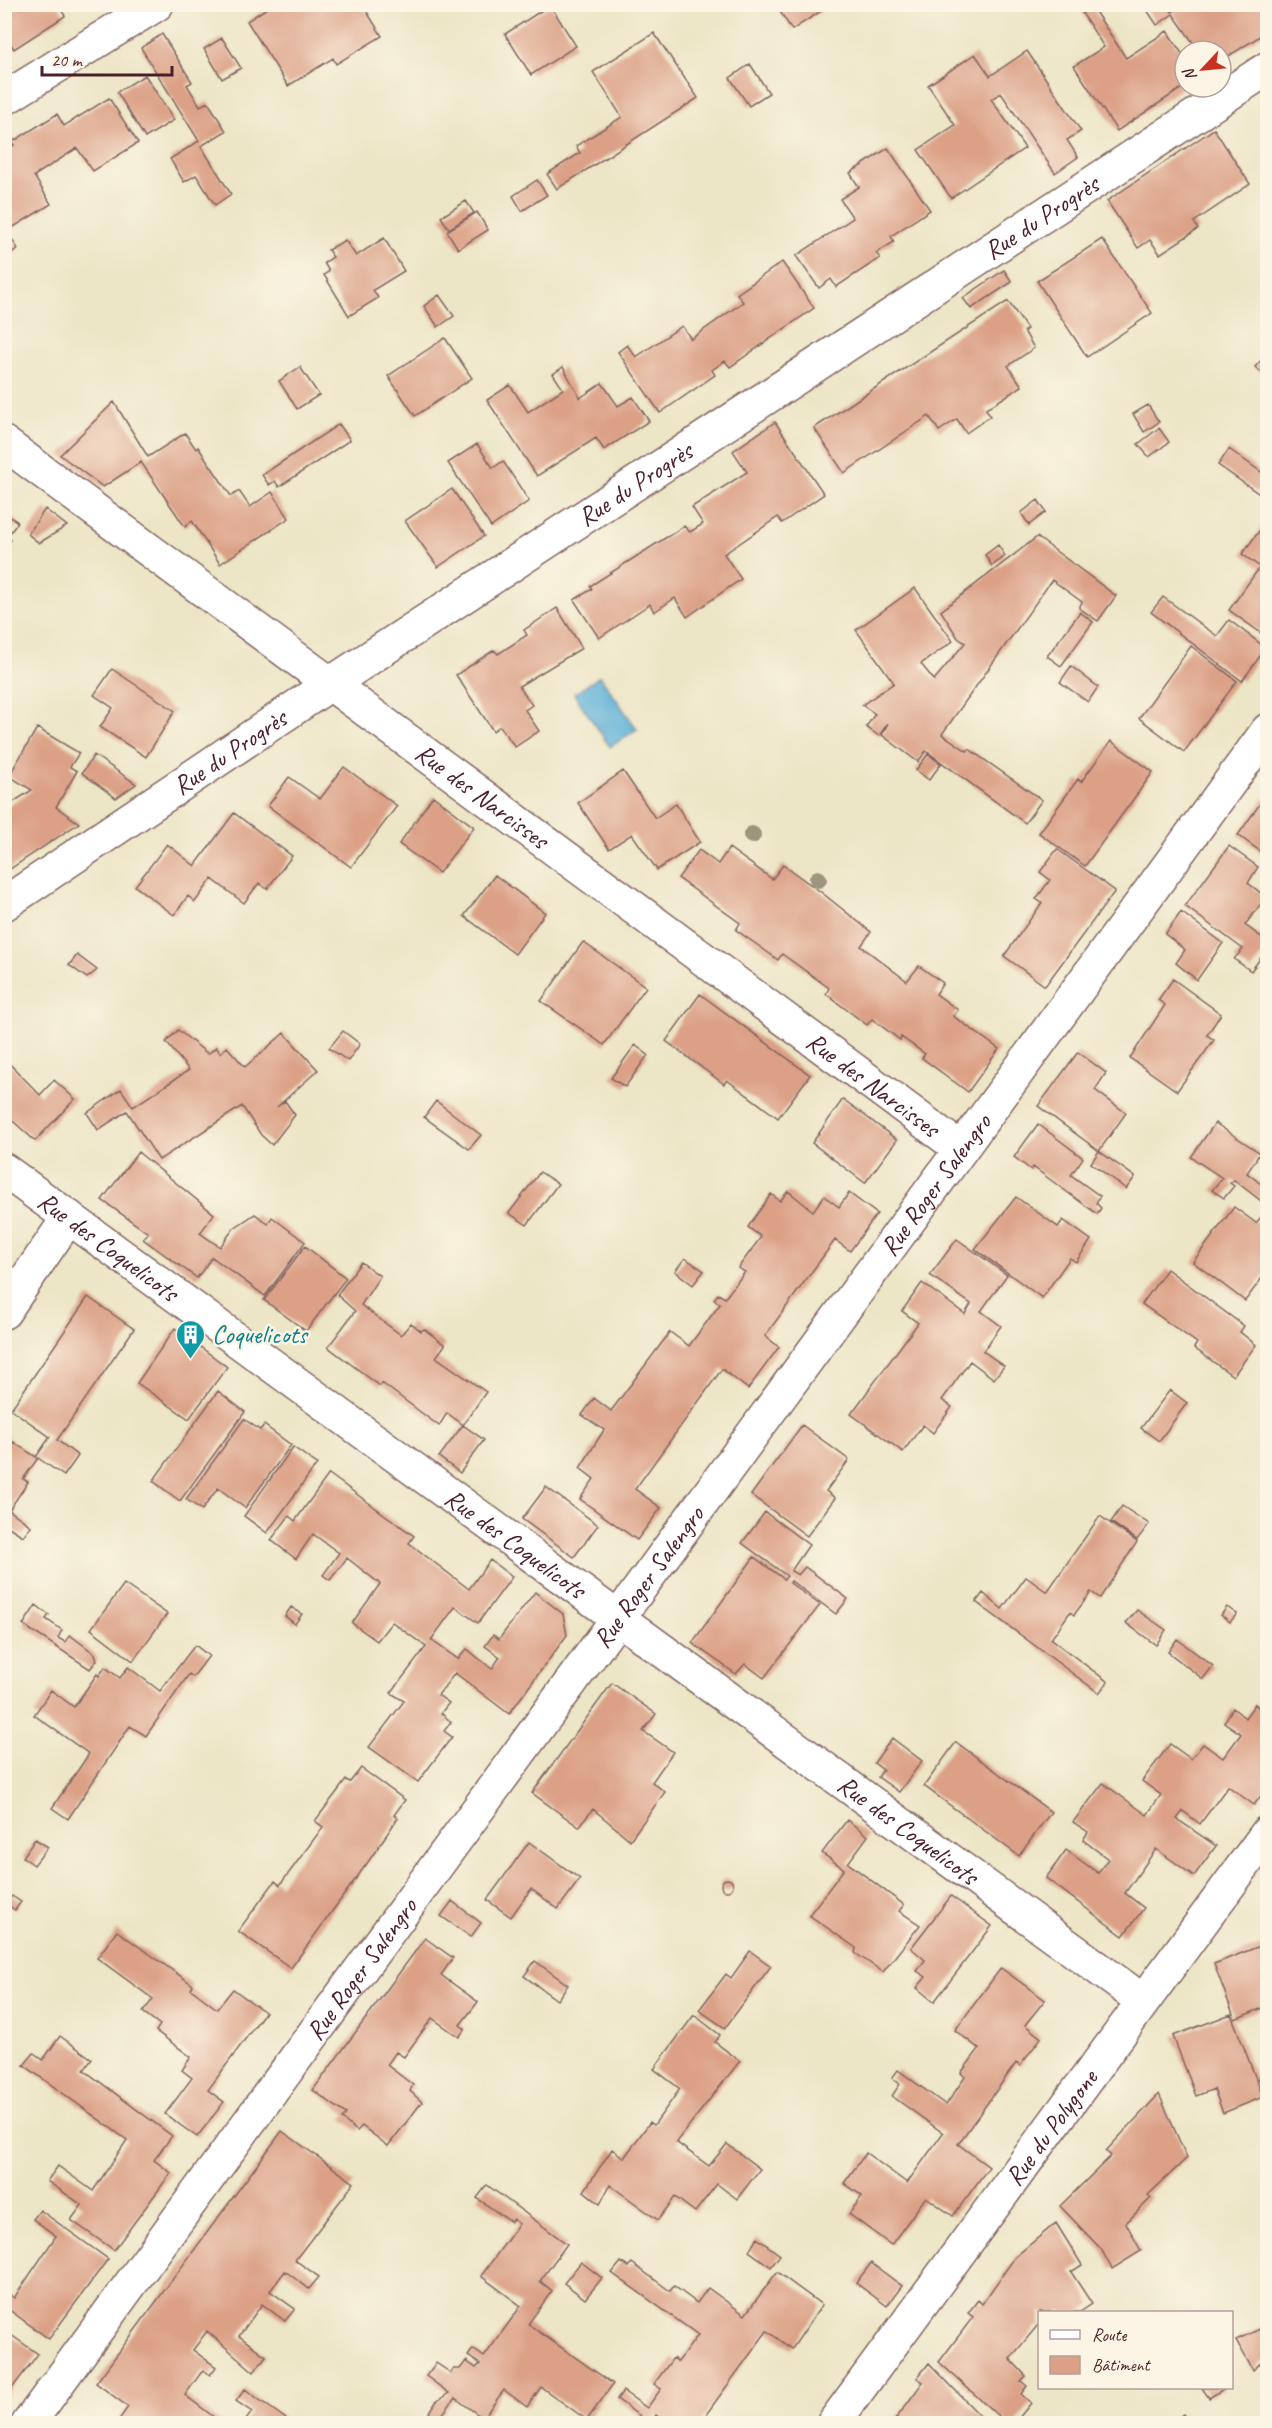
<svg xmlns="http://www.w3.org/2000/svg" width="1272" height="2428" font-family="Caveat,sans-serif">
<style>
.water{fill:#5bb0d7;stroke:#526881;stroke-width:1.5}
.building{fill:#dba086}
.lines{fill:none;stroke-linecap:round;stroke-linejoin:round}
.minor-casing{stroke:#836461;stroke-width:36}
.minor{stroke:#fff;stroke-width:33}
.tree{fill:#9e957e}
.labels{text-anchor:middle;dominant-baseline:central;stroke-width:5;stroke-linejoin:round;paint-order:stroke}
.street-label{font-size:26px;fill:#4a1f2b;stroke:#fcf5e5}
.culture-label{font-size:26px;fill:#0d838f;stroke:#fcf5e5;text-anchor:start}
</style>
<rect width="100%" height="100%" fill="#fcf5e5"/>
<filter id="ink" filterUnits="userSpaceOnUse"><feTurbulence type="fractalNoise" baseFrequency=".0167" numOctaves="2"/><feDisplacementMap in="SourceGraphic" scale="12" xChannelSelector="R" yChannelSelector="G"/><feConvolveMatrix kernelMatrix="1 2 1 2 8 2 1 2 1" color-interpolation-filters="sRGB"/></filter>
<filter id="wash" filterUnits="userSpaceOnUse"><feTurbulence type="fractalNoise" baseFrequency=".008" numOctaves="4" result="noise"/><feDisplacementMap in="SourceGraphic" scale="24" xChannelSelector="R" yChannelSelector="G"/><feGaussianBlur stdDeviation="1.35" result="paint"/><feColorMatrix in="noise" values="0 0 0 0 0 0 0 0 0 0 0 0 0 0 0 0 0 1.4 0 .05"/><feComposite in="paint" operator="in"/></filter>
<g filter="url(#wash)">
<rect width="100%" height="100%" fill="#ece5c6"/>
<path class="water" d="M600,676L637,729L610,747L574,694Z"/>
<g id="blocks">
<path class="building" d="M4,4H19L21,8L26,4H58L65,16L14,49L4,34Z
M273,4H362L382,36L336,64L333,58L288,86L247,21Z
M775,4H832L792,30Z
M1143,4H1167L1172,12L1185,4L1189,8L1194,4H1268V31L1221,61V51H1199L1173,14L1157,25Z
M550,5L576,46L531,75L505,34Z
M1092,7L1126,58L1167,31L1185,58V86L1117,131L1074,66L1104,47L1082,13Z
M654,33L698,98L557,189L547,174L580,153L576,146L622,117L593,72Z
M162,34L192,82L187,85L200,106L208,102L226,131L201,146L231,194L215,205L196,175L184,182L170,159L199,141L141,48Z
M222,38L241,68L222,79L204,49Z
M1027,51L1081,131L1067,140L1078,157L1055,173L1001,93L991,99L1025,148L951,198L918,150L955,125L928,85L975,54L990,76Z
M750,64L769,93L749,106L730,78Z
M145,75L174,120L145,138L117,92Z
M109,98L138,143L93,171L77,148L34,176L51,204L7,231L18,249L4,257V151L14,145L12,142L57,114L64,126Z
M1214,129L1250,184L1194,222L1198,229L1160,254L1150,240L1138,248L1107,201Z
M888,148L930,210L891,236L894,242L876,253L880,258L836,287L831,279L819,288L796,256L853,218L840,199L859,187L850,173Z
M537,180L547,195L522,211L513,196Z
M466,201L474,213L449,229L441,217Z
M477,212L488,230L458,249L447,231Z
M384,238L404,271L373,290L378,298L349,316L324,275L329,271L324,263L333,257L328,250L345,240L356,256Z
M1102,239L1152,313L1087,357L1037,281Z
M782,262L814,308L730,367L725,361L712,370L715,375L660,413L618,352L627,345L636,357L682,326L691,339L743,302L737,294Z
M1004,270L1012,282L971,309L963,298Z
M439,295L454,316L438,327L424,306Z
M1008,301L1027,329L1024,331L1034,348L1008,366L1022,386L986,409L990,416L966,433L957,419L939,431L929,416L844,473L814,428Z
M445,338L472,378L415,416L388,376Z
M1268,353V378L1255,367Z
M300,367L319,395L297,409L279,381Z
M563,367L580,398L602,383L618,406L633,397L649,421L604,450L596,438L537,476L487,400L510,385L528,412L563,389L553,374Z
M114,402L148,457L185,433L196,449L198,447L231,496L239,491L250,507L272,492L289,518L220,564L192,521L185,527L141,462L103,487L60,455Z
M1148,405L1159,422L1144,432L1133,414Z
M775,422L824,494L782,523L778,517L724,554L741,579L687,617L675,598L654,612L650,604L599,638L574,600L592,589L590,586L684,526L690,532L703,524L692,507L747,472L733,451Z
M339,424L350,440L279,487L275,481L269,485L262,475Z
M1159,428L1169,442L1149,457L1138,444Z
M477,444L493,468L503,461L529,501L491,527L448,463Z
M1229,449L1268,477V508L1261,504L1265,498L1218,465Z
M452,489L484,536L438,567L405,521Z
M1038,500L1046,512L1029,525L1021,513Z
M45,509L67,526L39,543L28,534Z
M4,513L18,522L7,537L11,540L6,547Z
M1268,519V638L1229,610L1260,567L1242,554Z
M1037,537L1116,596L1098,621L1079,608L1082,602L1052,580L942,734L967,751L969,749L1042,800L1025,823L926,751L918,762L882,735L888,723L879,736L866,727L875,714L862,705L894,683L856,630L915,588L953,641L921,664L934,680L965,643L958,638L941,611Z
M998,545L1005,556L992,566L985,555Z
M1163,597L1217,636L1229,620L1266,648L1242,681L1151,612Z
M557,608L582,648L519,686L532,705L525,710L539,731L515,747L500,726L493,731L456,675L494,650L498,654L527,635L524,630Z
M1080,612L1093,622L1061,666L1047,656Z
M1191,646L1237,681L1184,752L1139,718Z
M1071,666L1098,687L1088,702L1060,682Z
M112,669L175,711L146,757L100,727L113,708L94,695Z
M37,728L79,753L70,767L77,771L56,807L79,823L4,873V808L32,790L9,776Z
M1111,741L1153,772L1085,866L1039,833L1078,779L1081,782Z
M928,754L941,764L929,780L916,770Z
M94,755L136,784L116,798L82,773Z
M344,767L397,806L351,867L268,806L289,777L320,799Z
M623,771L655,818L676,804L700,842L657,870L632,834L609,849L578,803Z
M433,796L474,827L439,873L399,844Z
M1264,798L1268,800V857L1238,835Z
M234,813L292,856L267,889L259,883L244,903L212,879L195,902L188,896L174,915L135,886L167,844L195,866Z
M1229,846L1258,867L1248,883L1266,897L1245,925L1268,942V948L1251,971L1234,959L1243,949L1185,906Z
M729,848L772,879L783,865L821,892L871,932L861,946L907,981L919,966L943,983L936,994L958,1010L953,1016L999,1049L968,1092L922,1058L925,1054L901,1037L900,1040L872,1019L867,1025L826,994L829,988L782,954L778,960L763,949L736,930L740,923L678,878L699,850L718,864Z
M1057,849L1115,891L1045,986L1004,956L1042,903L1036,899L1050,880L1040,872Z
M495,875L545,913L515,954L464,916Z
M1181,912L1223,943L1197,980L1176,963L1185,950L1165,934Z
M583,942L646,987L604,1045L541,1001Z
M77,955L97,970L87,978L69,965Z
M1173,979L1221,1014L1207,1035L1214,1040L1177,1091L1130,1058L1165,1005L1158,1000Z
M700,994L810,1075L778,1118L727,1080L724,1084L666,1041Z
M178,1030L208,1054L216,1047L220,1053L227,1047L245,1067L284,1033L318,1070L277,1107L285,1101L295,1115L272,1145L261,1135L242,1106L159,1160L127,1111L98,1130L87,1113L121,1089L133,1107L189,1070L166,1042Z
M343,1031L360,1044L348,1061L329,1048Z
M635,1045L648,1055L625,1087L611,1078Z
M1078,1052L1106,1073L1095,1090L1126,1113L1099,1151L1135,1177L1126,1189L1091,1163L1099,1151L1038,1106Z
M4,1058L40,1095L54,1080L75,1099L35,1141L4,1113Z
M843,1099L897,1140L865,1183L812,1143Z
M436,1101L481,1135L469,1149L424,1117Z
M1215,1123L1260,1153L1247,1173L1261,1184L1268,1174V1199L1265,1204L1234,1180L1230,1183L1234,1186L1224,1198L1212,1190L1222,1178L1191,1157Z
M1038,1124L1083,1158L1071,1175L1100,1196L1096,1203L1101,1208L1097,1214L1033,1167L1031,1170L1014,1157Z
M138,1152L214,1214L200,1233L220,1247L234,1228L255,1214L268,1224L272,1217L305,1242L265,1296L212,1257L197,1278L143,1239L148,1233L102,1200Z
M540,1172L558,1184L527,1225L509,1213Z
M788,1191L813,1211L824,1196L839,1207L849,1193L877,1214L850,1251L835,1240L765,1336L779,1347L748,1389L722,1369L635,1489L661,1508L637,1540L580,1499L594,1479L580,1468L604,1430L582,1415L594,1398L611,1411L670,1332L689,1346L720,1304L714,1299L718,1294L725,1298L745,1272L738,1268L761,1237L748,1227L771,1194L780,1201Z
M1016,1197L1058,1227L1063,1220L1091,1240L1076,1262L1070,1258L1042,1298L975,1249Z
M1234,1207L1256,1223L1262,1216L1268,1220V1270L1245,1301L1193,1262Z
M957,1239L1007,1275L981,1311L1001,1326L983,1351L1004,1366L994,1379L970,1361L942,1400L952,1407L933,1433L923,1425L903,1452L851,1414L918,1323L902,1311L922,1283L965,1314L971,1304L930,1275Z
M305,1246L346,1278L306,1331L264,1300Z
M685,1258L704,1271L693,1285L675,1271Z
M361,1262L380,1276L361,1305L401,1335L411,1323L421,1331L424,1329L445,1345L436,1357L486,1392L463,1425L484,1440L460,1473L439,1457L463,1425L447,1413L439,1426L382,1383L380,1386L328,1347L355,1311L337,1295Z
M1167,1269L1244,1326L1240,1332L1256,1345L1233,1376L1194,1348L1197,1343L1142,1304Z
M88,1297L134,1329L57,1440L78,1456L64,1476L38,1458L23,1479L28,1482L9,1510L31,1526L23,1536L4,1524V1436L36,1457L50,1437L11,1409Z
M175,1328L227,1367L189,1419L137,1383Z
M1170,1390L1187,1403L1159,1441L1141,1428Z
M218,1391L245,1412L180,1501L153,1481Z
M244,1419L260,1430L264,1425L291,1445L245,1508L218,1488L202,1510L186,1499Z
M802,1425L849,1460L826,1491L835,1498L807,1536L751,1495Z
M293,1447L317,1464L267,1533L244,1516Z
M329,1474L414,1536L409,1543L469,1589L490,1560L512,1577L478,1623L455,1607L431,1640L458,1659L467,1649L492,1669L500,1657L485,1646L493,1635L499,1639L535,1592L563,1614L567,1635L509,1714L455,1673L438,1695L449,1703L441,1713L451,1722L444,1731L452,1737L418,1782L369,1747L404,1701L391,1693L426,1647L392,1622L377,1641L352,1623L380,1584L347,1558L330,1580L323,1575L339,1553L313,1534L296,1559L271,1540L289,1516L295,1521Z
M546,1487L598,1525L574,1557L522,1519Z
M1122,1506L1149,1524L1137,1540L1111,1522Z
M765,1512L809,1545L791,1571L798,1575L805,1567L848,1599L836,1614L791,1581L790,1583L820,1605L764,1678L745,1664L736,1674L692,1643L754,1557L784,1579L787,1576L742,1543Z
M1100,1516L1137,1542L1100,1598L1091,1592L1074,1615L1070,1612L1051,1639L1108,1682L1099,1693L976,1602L983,1593L1002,1609L1026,1577L1047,1592Z
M124,1584L167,1614L133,1661L91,1629Z
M36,1605L49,1615L46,1619L62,1630L58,1638L65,1642L70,1635L95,1654L97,1660L90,1669L23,1625Z
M291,1607L302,1614L295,1624L285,1616Z
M1227,1607L1237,1614L1230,1622L1221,1615Z
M1137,1610L1166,1630L1156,1645L1126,1623Z
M1177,1639L1213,1666L1203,1679L1168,1652Z
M195,1645L209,1656L193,1677L189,1674L146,1736L130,1726L68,1819L52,1808L89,1754L34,1715L51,1690L74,1707L97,1674L99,1676L105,1667L120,1678L128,1667L160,1691Z
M612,1683L656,1714L643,1731L673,1752L652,1782L665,1792L630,1840L593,1809L579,1827L532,1793Z
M1268,1699V1787L1254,1805L1228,1786L1200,1824L1183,1811L1177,1819L1216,1846L1194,1876L1156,1849L1125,1893L1144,1908L1123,1936L1046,1878L1066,1850L1098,1873L1108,1859L1083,1840L1088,1832L1073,1822L1103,1783L1147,1815L1161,1795L1142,1781L1170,1744L1191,1759L1203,1744L1223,1758L1241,1734L1224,1722L1233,1708L1245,1718L1255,1704L1260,1709Z
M892,1738L922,1761L899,1792L878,1777L883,1770L874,1763Z
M956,1742L1051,1812L1019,1856L924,1786Z
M361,1768L405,1800L394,1815L398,1818L368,1862L291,1968L238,1931L275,1881L280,1885L323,1827L315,1821L346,1780L350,1782Z
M847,1820L868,1836L848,1863L904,1905L899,1911L920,1925L883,1972L855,1953L856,1948L809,1915L844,1869L822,1853Z
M35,1839L48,1847L34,1865L23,1857Z
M529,1842L580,1879L558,1909L531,1889L511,1917L487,1900Z
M721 1885a6 6 0 1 1 12 0a6 6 0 1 1-12 0Z
M12,1896L21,1902L15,1910L6,1904Z
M951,1896L992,1926L934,2002L917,1988L926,1977L917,1971L925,1960L911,1948Z
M452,1901L481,1923L471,1937L441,1916Z
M117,1931L193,1985L191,1989L217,2009L233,1989L265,2012L208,2090L224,2102L197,2137L165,2114L192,2078L182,2070L191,2057L156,2031L160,2025L143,2012L153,1999L97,1958Z
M425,1938L453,1958L441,1975L478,2002L460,2025L465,2029L459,2037L432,2018L404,2057L396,2052L387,2065L413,2085L410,2091L422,2102L388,2146L362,2126L357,2131L342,2119L346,2114L313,2090Z
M1265,1944L1268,1951V2006L1235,2019L1214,1964Z
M750,1951L771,1966L725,2028L699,2010L726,1974L731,1978Z
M535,1961L568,1985L557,2000L524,1976Z
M1001,1968L1045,2000L1025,2025L1041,2038L1020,2066L1016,2063L958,2144L989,2167L953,2216L926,2197L891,2245L849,2214L862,2196L844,2183L866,2153L907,2183L943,2133L892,2096L900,2084L892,2078L898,2070L946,2105L965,2077L961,2073L979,2049L955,2030Z
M1231,2014L1263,2097L1223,2113L1214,2089L1196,2096L1173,2036Z
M694,2015L720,2035L715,2042L740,2061L676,2142L709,2166L727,2144L760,2169L737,2199L717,2184L695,2212L675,2197L658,2220L610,2185L600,2204L584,2191L612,2149L624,2158L650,2122L654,2125L680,2089L654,2069Z
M60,2036L92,2059L84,2070L172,2136L154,2160L171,2173L114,2250L71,2220L82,2205L47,2181L58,2166L93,2191L127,2140L24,2065L34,2053L43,2060Z
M1268,2073V2099H1267L1258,2077Z
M1159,2094L1187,2158L1148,2195L1151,2198L1126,2223L1141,2251L1112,2269L1101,2249L1060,2206L1111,2156L1106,2151Z
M282,2131L354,2183L295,2260L319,2277L309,2289L285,2271L270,2291L295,2309L285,2321L262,2304L239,2336L266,2356L254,2372L207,2331L193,2350L216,2367L210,2375L203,2370L185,2395L223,2424H116L128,2407L96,2383Z
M487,2185L567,2244L540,2281L552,2291L528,2324L613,2384L587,2420L541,2387L527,2407L504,2390L483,2418L455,2398L435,2424H423L436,2402L449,2393L426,2376L436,2363L451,2373L453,2369H460L466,2361L476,2368L480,2364L468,2356L473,2349L484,2357L521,2306L481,2276L519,2224L513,2219L511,2222L477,2198Z
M40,2210L108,2259L49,2339L4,2306V2291L14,2298L56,2236L33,2219Z
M1056,2223L1082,2265L1071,2272L1092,2304L1080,2312H1040V2327L1037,2326L1010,2359L1026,2376L1021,2381L1027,2386L1021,2394L1031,2403L1014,2424H1007L939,2362L973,2317L968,2313L978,2300L982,2304L1015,2257Z
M757,2238L780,2255L771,2267L749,2251Z
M581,2262L602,2278L585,2299L564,2283Z
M621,2262L629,2267L632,2263L670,2291L674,2286L697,2303L708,2288L745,2315L777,2272L822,2305L792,2349L767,2331L702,2420L707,2424H667L656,2415L650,2424L617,2399L623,2391L647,2408L661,2389L654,2384L673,2358L678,2362L698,2335L612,2273Z
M871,2263L902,2286L887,2306L856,2283Z
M1262,2328L1268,2340V2356L1253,2370L1236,2340Z
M4,2330L38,2354L4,2399Z
M929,2363L988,2424H892L923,2382L917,2378Z
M1202,2388H1225L1209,2398Z
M245,2389L261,2401L293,2424H243L252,2412L236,2401Z
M1183,2414L1189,2424H1169Z"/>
</g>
</g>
<g filter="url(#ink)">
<use href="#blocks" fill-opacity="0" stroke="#836461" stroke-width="1.5"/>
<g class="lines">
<defs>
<g id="minor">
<path d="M4,99L157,4"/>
<path id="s1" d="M4,443L961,1149"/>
<path id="s2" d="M4,904L330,684L1268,68"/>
<path id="s3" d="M4,1170L1143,2001"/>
<path d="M4,1312L69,1217"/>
<path id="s4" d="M28,2424L1268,730"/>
<path id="s5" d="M833,2424L1268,1832"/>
</g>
</defs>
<use href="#minor" class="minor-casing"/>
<use href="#minor" class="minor"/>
</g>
<g class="tree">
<circle cx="752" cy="835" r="9"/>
<circle cx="818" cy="879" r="9"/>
</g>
</g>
<defs>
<symbol id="building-pin" viewBox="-11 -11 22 30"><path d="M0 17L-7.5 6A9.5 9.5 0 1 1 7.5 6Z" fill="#0f9aa8" stroke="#fcf5e5"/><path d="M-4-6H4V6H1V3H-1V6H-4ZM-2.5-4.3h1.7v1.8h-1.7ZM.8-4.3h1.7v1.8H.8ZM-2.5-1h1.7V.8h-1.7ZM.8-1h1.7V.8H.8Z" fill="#fff"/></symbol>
</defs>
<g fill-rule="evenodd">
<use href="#building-pin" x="174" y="1318" width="33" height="45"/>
</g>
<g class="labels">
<g class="street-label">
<text stroke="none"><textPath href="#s2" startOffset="1244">Rue du Progrès</textPath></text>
<text stroke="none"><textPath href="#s2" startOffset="758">Rue du Progrès</textPath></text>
<text stroke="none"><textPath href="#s2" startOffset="272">Rue du Progrès</textPath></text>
<text stroke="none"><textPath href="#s1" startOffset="594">Rue des Narcisses</textPath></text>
<text stroke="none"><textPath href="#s1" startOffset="1080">Rue des Narcisses</textPath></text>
<text stroke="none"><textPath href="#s4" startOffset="1536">Rue Roger Salengro</textPath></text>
<text stroke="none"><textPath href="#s3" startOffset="129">Rue des Coquelicots</textPath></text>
<text stroke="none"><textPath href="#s3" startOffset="633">Rue des Coquelicots</textPath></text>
<text stroke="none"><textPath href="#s4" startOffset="1050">Rue Roger Salengro</textPath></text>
<text stroke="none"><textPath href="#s3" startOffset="1119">Rue des Coquelicots</textPath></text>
<text stroke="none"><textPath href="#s4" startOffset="564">Rue Roger Salengro</textPath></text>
<text stroke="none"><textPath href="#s5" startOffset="368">Rue du Polygone</textPath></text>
</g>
<g class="culture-label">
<text x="212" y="1334">Coquelicots</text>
</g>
</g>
<rect width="1272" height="2428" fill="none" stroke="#fcf5e5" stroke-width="24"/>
<rect x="1038" y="2311" width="195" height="78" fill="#fcf5e5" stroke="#b59f9b" stroke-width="1.5"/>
<rect x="1050" y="2330" width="30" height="9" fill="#ffffff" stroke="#b59f9b" stroke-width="1.5"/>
<text x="1092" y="2341" font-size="18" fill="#4a1f2b">Route</text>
<rect x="1050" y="2356" width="30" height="18" fill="#dba086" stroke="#b59f9b" stroke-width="1.5"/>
<text x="1092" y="2371" font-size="18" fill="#4a1f2b">Bâtiment</text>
<g transform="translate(1203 69) rotate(244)"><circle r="28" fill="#fcf5e5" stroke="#b59f9b" stroke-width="1.5"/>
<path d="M0-4.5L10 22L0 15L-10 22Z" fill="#c8321e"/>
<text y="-9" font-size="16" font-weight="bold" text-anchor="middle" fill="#4a1f2b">N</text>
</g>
<path d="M42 66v9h130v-9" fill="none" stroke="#4a1f2b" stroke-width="3"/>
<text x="51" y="66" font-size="18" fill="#4a1f2b" stroke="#fcf5e5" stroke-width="4.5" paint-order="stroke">20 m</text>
</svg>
